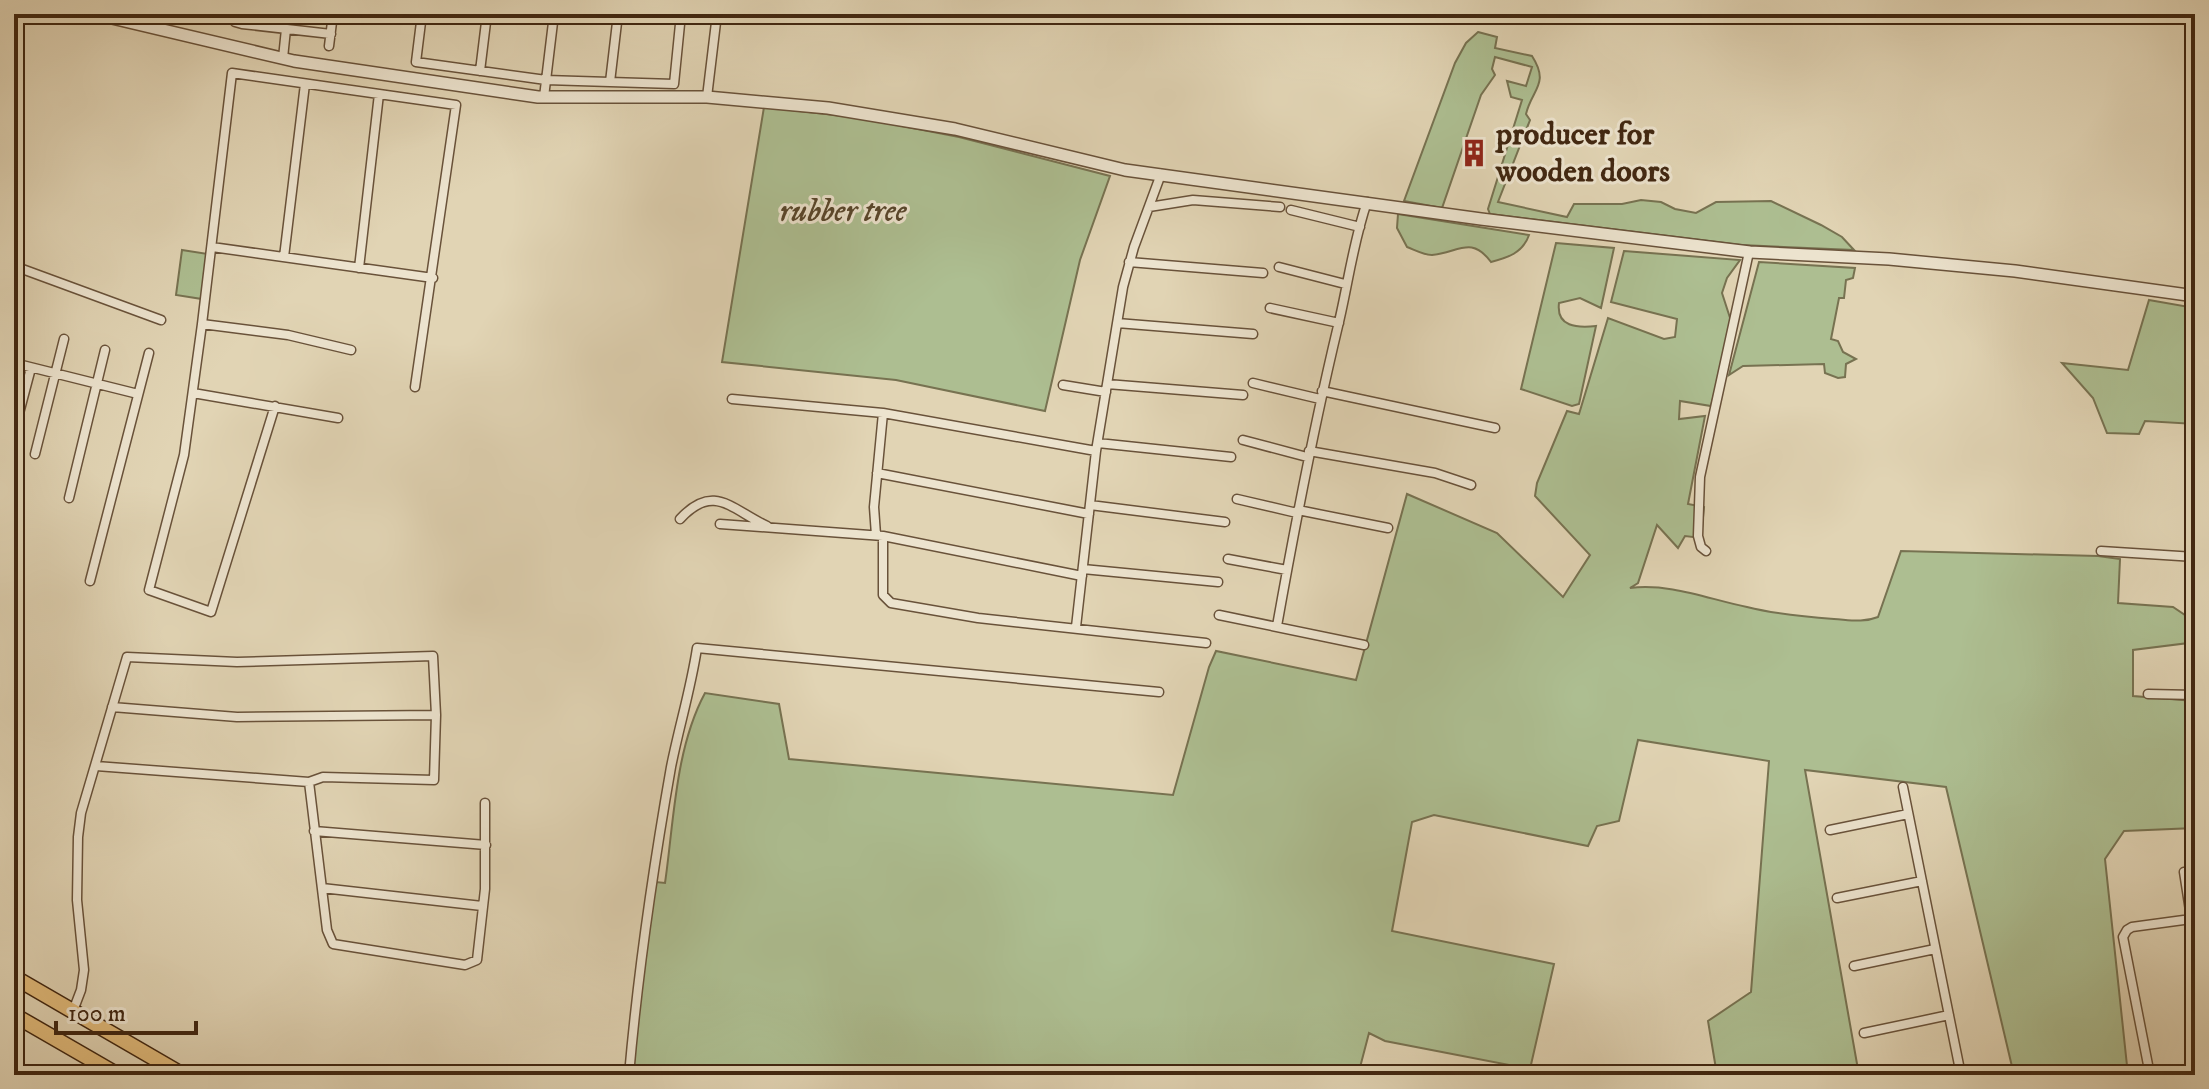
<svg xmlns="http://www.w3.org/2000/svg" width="2209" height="1089" font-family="'IM FELL DW Pica',serif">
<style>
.green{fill:#adbe91;stroke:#777251;stroke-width:2}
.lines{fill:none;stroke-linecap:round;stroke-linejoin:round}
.minor-casing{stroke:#69523a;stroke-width:11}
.tertiary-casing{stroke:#69523a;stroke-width:14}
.trunk-casing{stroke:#412711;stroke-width:17}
.minor{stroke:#ece3ce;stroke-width:8}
.tertiary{stroke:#ece3ce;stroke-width:11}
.trunk{stroke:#e0ba7a;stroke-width:14}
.labels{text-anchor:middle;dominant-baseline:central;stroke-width:6;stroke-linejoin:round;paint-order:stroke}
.poi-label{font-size:32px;font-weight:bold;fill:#412711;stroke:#ece3ce;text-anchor:start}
.park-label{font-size:32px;font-style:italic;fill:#57452b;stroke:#ece3ce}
</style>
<rect width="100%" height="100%" fill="#e1d4b4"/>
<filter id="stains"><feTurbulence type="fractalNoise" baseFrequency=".0025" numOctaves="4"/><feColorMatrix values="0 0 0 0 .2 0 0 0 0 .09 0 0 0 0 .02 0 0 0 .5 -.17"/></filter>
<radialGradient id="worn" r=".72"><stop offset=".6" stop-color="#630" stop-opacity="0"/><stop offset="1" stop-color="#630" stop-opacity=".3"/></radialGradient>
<path class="green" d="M1478,32L1497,37L1495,48L1532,56C1550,84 1532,89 1526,114L1530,120L1498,202L1567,217L1574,204H1622L1641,200L1661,202L1675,209L1696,213L1716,202L1771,201L1821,225L1842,237L1854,250L1741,245L1490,214L1488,209L1522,100L1511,97L1507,81L1526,86L1532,67L1495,57L1492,69L1495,75L1481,95L1442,208L1404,201L1455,63L1466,43Z
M764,107L861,118L959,137L1110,176L1080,260L1045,411L896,380L722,362Z
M1398,214L1529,235C1523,253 1507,258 1491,262C1471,235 1458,253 1432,255C1424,255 1415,250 1407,247L1397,228Z
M1556,243L1614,248L1601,308L1580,298L1559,303C1556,327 1577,328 1596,326L1579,404L1572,406L1521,389Z
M182,250L208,254L202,299L176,295Z
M1624,251L1740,260L1727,278L1722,293L1732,324L1711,406L1680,401L1679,419L1705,416L1688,504L1704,507L1701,538L1685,536L1678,548L1657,525L1638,583L1630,588C1670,583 1708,599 1747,607C1775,614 1806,617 1834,619C1850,620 1863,623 1878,617L1901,551L2098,556L2120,559L2118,603L2173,607L2185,615L2195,616V694L2187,693L2189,643L2133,650V696L2195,701V828L2124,831L2105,859L2128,1075H2014L1946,787L1805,770L1859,1075H1717L1708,1021L1751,992L1769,761L1638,740L1619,821L1597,826L1588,846L1434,815L1412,822L1392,931L1554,964L1530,1069L1385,1041L1369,1033L1358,1075H637L626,1070L656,882L665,883C674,821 675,749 705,693L779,704L789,759L1173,795L1209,667L1216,651L1356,680L1407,494L1497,533L1563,597L1590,555L1535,496L1537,483L1567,411L1579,414L1608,318L1664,339L1675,337L1677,319L1611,302Z
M1759,262L1855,268L1853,278L1846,280L1844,298H1839L1831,339L1838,341L1843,352L1856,359L1846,364L1845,377L1838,378L1825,373L1824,364L1743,366L1729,375Z
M2149,300L2195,308V424L2145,421L2139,434L2107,433L2093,398L2062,363L2128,370Z"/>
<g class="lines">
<defs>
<path id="minor" d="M229,14L235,22L242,24L331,34
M422,14L416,62L546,80L674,84L681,14
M329,46L333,14
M283,58L286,29
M480,71L487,14
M610,82L618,14
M544,97L554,14
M707,97L717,14
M1149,207L1193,200L1280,207
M1291,210L1360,227
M212,247L433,278
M284,257L305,84
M1129,262L1263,273
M14,266L161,320
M1279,267L1345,284
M359,268L379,94
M1270,308L1339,323
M1117,323L1253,334
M202,324L232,73L456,105L415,387
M14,363L138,394
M1253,383L1320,399
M1107,384L1243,395
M1063,385L1106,392
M1322,391L1495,428
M193,393L338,418
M732,399L883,413L1096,451
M275,406L211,612L149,590L184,455L202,324L288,335L351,350
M14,421L18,417L31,368
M1243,440L1307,457
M1098,443L1231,457
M1309,451L1435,473L1471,485
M35,454L64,339
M877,473L1089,514
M69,498L105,350
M1237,499L1297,513
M1090,505L1225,522
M1298,510L1388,528
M680,519C714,482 732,510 767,526
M720,524L883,536L1082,576
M876,535L874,507L883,413
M883,536V595L891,603L978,618L1206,643
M1706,551L1701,547L1698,536L1700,477L1749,252
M2101,551L2195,557
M1228,559L1287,570
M1083,569L1218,582
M90,581L149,353
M1219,615L1364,645
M1277,626C1295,525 1314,426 1338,326C1348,285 1353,242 1367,202
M1076,627L1096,451L1123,287L1134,247L1161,174
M2148,694L2195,695
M112,707L237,717L436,715
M309,782L327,930L333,944L465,965L477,960L485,889V803
M1903,787L1961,1075
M1830,830L1908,814
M314,831L486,845
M2184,872L2195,943
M322,888L482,906
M1837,898L1922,881
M1854,966L1935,949
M73,1011L81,990L84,970L77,900L78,837L81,813L127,657L237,662L433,656L436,715L434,780L323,777L309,782L96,766
M1864,1033L1949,1015
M629,1075C638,972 653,869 671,767C679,727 691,688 697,648L1159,692
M2150,1075L2123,937L2127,930L2132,927L2191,919"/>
<path id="tertiary" d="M95,14L294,61L538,97H707L828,108L955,129L1125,170L1481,219L1750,252L1889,259L2015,271L2195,296"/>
<path id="trunk" d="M14,977L183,1075
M14,1015L118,1075"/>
</defs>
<use href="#minor" class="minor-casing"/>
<use href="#tertiary" class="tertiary-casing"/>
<use href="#trunk" class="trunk-casing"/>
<use href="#minor" class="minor"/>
<use href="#tertiary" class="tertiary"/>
<use href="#trunk" class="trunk"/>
</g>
<defs>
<symbol id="building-bare" viewBox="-9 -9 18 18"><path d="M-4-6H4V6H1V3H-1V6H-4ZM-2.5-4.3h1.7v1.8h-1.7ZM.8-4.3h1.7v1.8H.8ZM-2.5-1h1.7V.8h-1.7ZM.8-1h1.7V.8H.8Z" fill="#8f2418" stroke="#ece3ce" stroke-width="2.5" paint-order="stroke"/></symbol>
</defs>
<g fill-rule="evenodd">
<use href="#building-bare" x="1454" y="133" width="40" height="40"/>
</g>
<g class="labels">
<g class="poi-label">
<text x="1496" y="135">producer for<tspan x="1496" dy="37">wooden doors</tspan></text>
</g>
<g class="park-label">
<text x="843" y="212">rubber tree</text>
</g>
</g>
<rect width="2209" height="1089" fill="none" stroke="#e1d4b4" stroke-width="48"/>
<rect x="16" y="16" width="2177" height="1057" fill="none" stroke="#412711" stroke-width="4"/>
<rect x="24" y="24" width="2161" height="1041" fill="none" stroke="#412711" stroke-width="2"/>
<path d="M56 1021v12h140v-12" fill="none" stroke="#412711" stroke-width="4"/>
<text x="68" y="1021" font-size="24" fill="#412711" stroke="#ece3ce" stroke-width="6" paint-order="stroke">100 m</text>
<rect width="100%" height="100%" filter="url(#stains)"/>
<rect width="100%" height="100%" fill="url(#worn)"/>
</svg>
